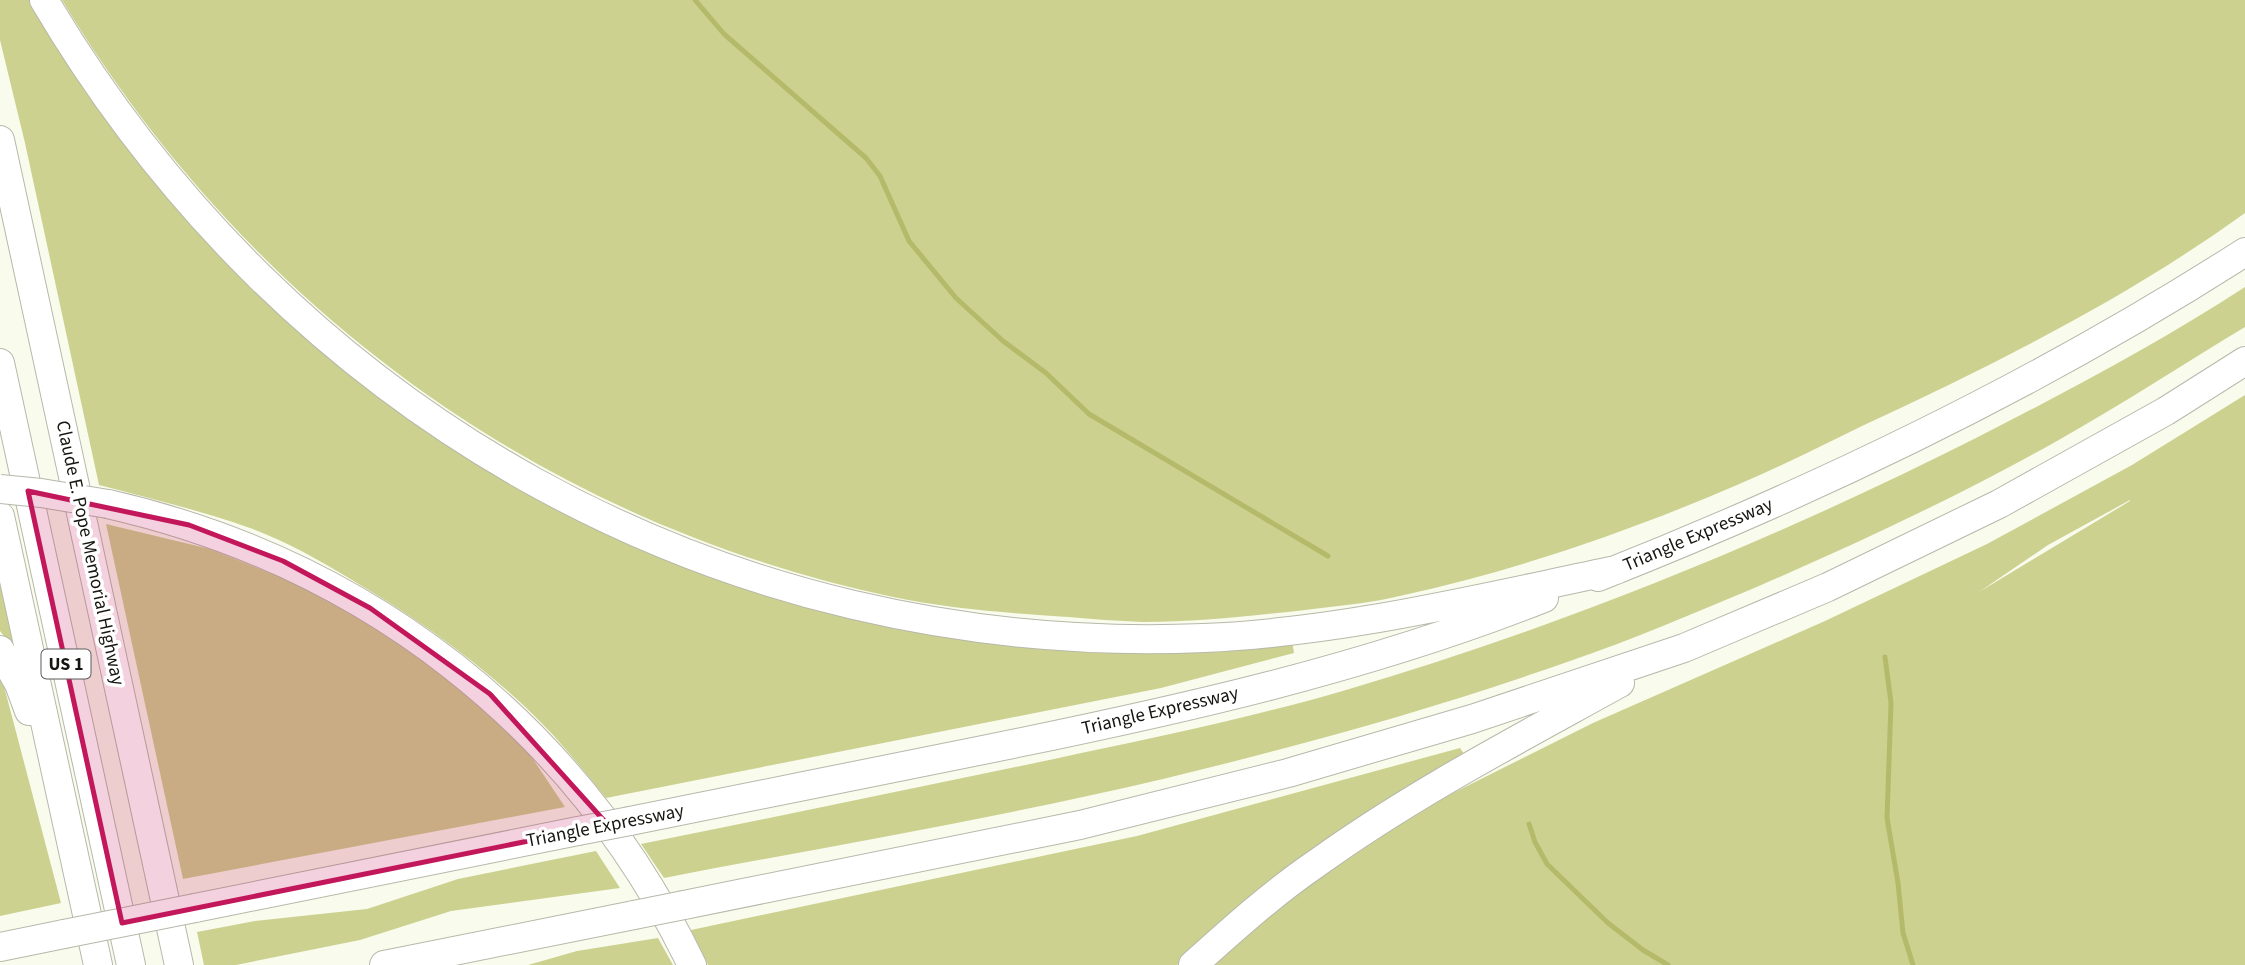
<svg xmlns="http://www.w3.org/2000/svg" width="2245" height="965" font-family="'Source Sans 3',sans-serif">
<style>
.green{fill:#ccd18f;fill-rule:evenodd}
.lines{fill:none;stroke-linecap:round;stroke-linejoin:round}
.stream{stroke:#b5ba6a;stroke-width:5}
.highway-casing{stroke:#b7b8ab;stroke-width:30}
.highway{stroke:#fff;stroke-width:28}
.highway-bridge-casing{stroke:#b7b8ab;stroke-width:30;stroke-linecap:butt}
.highway-bridge{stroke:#fff;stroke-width:28}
.marked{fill:#c2185b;fill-opacity:0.2;stroke:#c2185b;stroke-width:5;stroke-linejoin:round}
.labels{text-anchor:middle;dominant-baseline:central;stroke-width:7;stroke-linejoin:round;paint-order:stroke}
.shield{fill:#fff;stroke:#5b5c58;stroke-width:2}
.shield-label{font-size:18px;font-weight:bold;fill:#151611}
.street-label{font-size:19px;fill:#151611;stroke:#fff}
</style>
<rect width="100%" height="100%" fill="#f9fbed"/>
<path class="green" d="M0,0H34L256,287L633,541L1080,648L1161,653L1292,641L1294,653L1161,688L606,798C589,777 572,756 554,736C496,674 425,623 352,580C319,560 284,540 247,527C199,510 148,498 99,485L25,143L0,40Z
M62,0H2245V213C2126,299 1995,364 1862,426C1821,446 1780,467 1737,485C1630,531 1518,570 1404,595C1372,603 1338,606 1305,610C1251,616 1197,622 1143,622C1118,621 1092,619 1068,617C1009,613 950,609 893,597C540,522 248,308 62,0Z
M2245,287V327C2182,365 2121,405 2057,441C1961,495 1860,542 1759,586C1697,612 1634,639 1570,661C1437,708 1300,746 1163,779C998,818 830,846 664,878L641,844C779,816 916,788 1054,759C1152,738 1250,718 1346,690C1563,626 1774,540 1976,438C2068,391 2159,343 2245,287Z
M2245,395V965H1209L1266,915L1352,854L1439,800L1593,723L1825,621L1987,544L2132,465ZM2130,500V501L1979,592L2048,545Z
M106,524L210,549L316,591L432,664L523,744L565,807L183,879Z
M0,573L14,640H7L0,631Z
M0,671L61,903L0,916Z
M1460,748L1466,757L1187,955L1177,965H708L691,930L1137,836Z
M596,851L620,888L451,911L360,940L236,965H204L197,932L255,921L367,909L458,879Z
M658,938L673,965H528L577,951Z"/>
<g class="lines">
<path class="stream" d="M695,0L724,34L866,158L880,176L909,241L956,298L1003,341L1046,373L1089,414L1328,556
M1885,657L1891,703L1887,818L1898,883L1903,933L1913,965
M1529,824L1535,842L1547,864L1608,923L1643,950L1668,965"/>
<defs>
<path id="highway" d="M44,0C288,414 721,658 1204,638C1344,632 1480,598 1616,570
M0,140L179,965
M0,363L131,965
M108,504C367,563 576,725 692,965
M0,516L98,965
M1598,577C1823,488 2041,383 2245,252
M0,650L19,684L29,711
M630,821C749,797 869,773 988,749C1176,711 1365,669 1544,598
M684,905L1080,825L1288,773L1472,719L1684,648L1828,587L1999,504L2166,411L2245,361
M195,908L578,831
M0,947L64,934
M384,965L634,915
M1193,965C1233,929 1273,893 1317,863C1413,794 1517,740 1620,683"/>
</defs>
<use href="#highway" class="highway-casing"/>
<use href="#highway" class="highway"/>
<defs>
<path id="highway-bridge" d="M0,489L41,493L108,504
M578,831L630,821
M634,915L684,905
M64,934L195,908"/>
</defs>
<use href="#highway-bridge" class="highway-bridge-casing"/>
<use href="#highway-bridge" class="highway-bridge"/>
</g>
<path class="marked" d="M28,491L189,525L283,561L370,608L490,694L608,825L122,923Z"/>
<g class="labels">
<rect class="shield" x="41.5" y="649.5" width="49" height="29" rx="5"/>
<g class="shield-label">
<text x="66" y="664">US 1</text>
</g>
<g class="street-label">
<text transform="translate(1698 535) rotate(-23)">Triangle Expressway</text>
<text transform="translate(90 553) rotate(78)">Claude E. Pope Memorial Highway</text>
<text transform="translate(1160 711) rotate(-13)">Triangle Expressway</text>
<text transform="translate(605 826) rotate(-11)">Triangle Expressway</text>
</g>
</g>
</svg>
